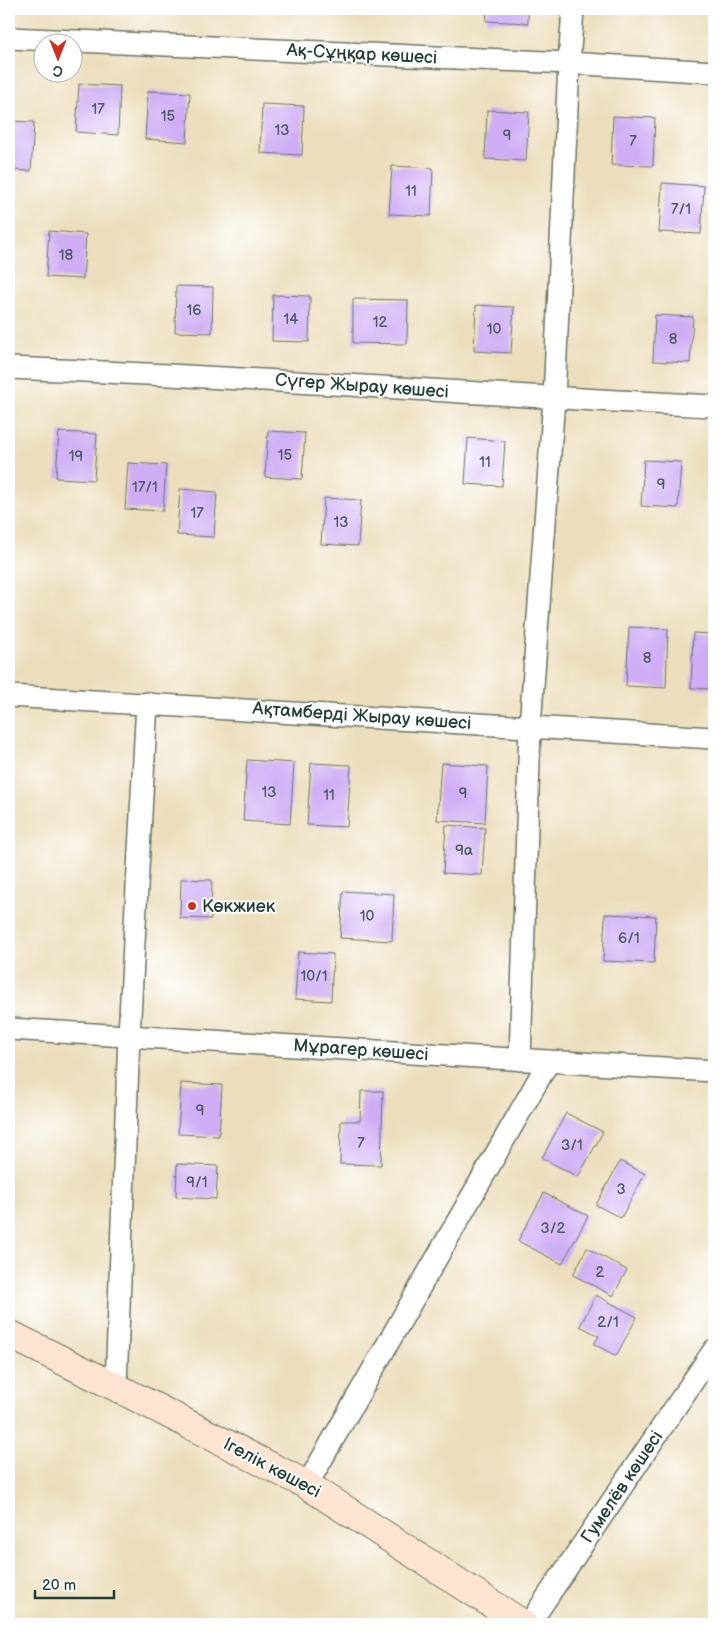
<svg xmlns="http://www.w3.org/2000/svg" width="723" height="1633" font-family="'Balsamiq Sans',sans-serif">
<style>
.building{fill:#ceadf4}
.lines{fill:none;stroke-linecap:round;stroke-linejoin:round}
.street-casing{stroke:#677564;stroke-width:24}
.secondary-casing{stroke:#677564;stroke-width:30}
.street{stroke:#fff;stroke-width:21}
.secondary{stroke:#fde4d0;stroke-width:28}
.poi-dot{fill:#c8321e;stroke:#fff;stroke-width:2}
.labels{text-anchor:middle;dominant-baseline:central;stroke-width:4;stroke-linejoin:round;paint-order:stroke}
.number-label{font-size:15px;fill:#4b5964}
.street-label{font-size:18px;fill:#1f3d34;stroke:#fff}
.poi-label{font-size:18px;fill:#1f3d34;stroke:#fff;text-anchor:start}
</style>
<rect width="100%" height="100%" fill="#fff"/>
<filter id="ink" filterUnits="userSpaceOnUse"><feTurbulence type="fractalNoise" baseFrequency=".02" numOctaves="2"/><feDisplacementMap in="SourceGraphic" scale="10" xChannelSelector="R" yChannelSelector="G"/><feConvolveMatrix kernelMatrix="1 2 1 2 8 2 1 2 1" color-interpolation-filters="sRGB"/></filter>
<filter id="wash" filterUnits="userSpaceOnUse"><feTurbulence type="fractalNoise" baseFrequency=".0096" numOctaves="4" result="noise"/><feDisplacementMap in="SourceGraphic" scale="20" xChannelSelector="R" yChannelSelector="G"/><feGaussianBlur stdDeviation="1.12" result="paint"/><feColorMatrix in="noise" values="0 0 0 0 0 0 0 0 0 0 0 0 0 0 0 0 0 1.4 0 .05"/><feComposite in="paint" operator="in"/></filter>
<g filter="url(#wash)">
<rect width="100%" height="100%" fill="#ecdebc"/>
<g id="blocks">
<path class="building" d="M487,9H528V23L486,21Z
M79,84L120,86L118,135L76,132Z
M148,91L190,93L187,142L145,139Z
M262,104L304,106L302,155L260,153Z
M487,110L529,112L526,161L485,159Z
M613,116L655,118L653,166L611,165Z
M9,121L34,122L31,171L9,170Z
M392,166L433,168L431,216L389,214Z
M662,183L704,186L701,234L659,232Z
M49,231L86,234L83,279L46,277Z
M176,286L213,287L212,333L175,332Z
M273,295L310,296L309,342L272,341Z
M353,299L408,300L407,344L353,343Z
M476,305L514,307L511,353L474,351Z
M655,315L693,317L690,363L653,361Z
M268,431L305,433L302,479L265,477Z
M59,432L97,434L94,480L56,478Z
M468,438L505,441L502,486L465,484Z
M644,460L681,462L678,508L641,506Z
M128,463L166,465L163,511L125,509Z
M180,489L217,492L214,537L177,535Z
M324,498L361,500L358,546L321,544Z
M629,627L668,629L666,688L626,686Z
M693,633L714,634V689L691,688Z
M247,760L294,763L290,824L243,821Z
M311,763L351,765L347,827L307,825Z
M441,763L488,766L485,823L437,820Z
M446,825L485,828L482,875L443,873Z
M181,879L212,880L211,919L180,918Z
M343,891L394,894L392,941L340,938Z
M605,914L656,916L654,963L603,961Z
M298,952L333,954L331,1001L295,999Z
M181,1083L222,1085L219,1136L178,1134Z
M361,1091H383L381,1165L340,1164L341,1121H360Z
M566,1113L603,1132L578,1177L542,1158Z
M620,1161L645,1174L621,1218L596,1205Z
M177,1164L218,1166L216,1199L176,1197Z
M544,1193L588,1216L562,1264L518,1241Z
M587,1248L627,1270L613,1296L573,1275Z
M596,1295L637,1317L616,1356L594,1344L599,1336L580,1326Z"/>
</g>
</g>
<g filter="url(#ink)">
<use href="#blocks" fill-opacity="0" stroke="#677564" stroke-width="1"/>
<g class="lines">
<defs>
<path id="street" d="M9,38L569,63L714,72
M9,368C244,376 479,395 714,406
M9,696L714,738
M9,1029L714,1071
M520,1060L530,727L554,399L569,63L573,9
M116,1387L129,1035L147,703
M307,1485L549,1061
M529,1624L714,1350"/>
<path id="secondary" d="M9,1334L116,1387L307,1485L523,1624"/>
</defs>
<use href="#street" class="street-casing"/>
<use href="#secondary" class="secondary-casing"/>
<use href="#street" class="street"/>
<use href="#secondary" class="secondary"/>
</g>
</g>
<circle class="poi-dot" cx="192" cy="906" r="5"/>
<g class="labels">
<g class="number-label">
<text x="98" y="109">17</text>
<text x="168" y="116">15</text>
<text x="282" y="130">13</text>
<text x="507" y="135">9</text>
<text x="633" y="141">7</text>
<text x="411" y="191">11</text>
<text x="681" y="209">7/1</text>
<text x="66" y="255">18</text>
<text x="194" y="310">16</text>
<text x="291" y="319">14</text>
<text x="380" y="322">12</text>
<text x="494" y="329">10</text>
<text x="673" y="339">8</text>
<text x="285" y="455">15</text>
<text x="76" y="456">19</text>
<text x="485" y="462">11</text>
<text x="661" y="484">9</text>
<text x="145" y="487">17/1</text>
<text x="197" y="513">17</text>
<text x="341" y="522">13</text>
<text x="647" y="658">8</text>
<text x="269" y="792">13</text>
<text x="463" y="793">9</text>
<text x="329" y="795">11</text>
<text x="464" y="850">9а</text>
<text x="367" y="916">10</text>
<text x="629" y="938">6/1</text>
<text x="314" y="976">10/1</text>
<text x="200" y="1110">9</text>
<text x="361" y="1143">7</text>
<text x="572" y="1145">3/1</text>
<text x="197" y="1182">9/1</text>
<text x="621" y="1189">3</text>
<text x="553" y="1228">3/2</text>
<text x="600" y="1272">2</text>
<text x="608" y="1322">2/1</text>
</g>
<g class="street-label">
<text transform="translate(362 54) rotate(3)">Ақ-Сұңқар көшесі</text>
<text transform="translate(362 386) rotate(4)">Сүгер Жырау көшесі</text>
<text transform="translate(362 716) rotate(4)">Ақтамберді Жырау көшесі</text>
<text transform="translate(361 1050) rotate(4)">Мұрагер көшесі</text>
<text transform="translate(272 1468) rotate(28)">Ігелік көшесі</text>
<text transform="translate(622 1487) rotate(-56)">Гумелёв көшесі</text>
</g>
<g class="poi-label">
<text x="202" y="906">Көкжиек</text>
</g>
</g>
<rect width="723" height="1633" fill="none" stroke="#fff" stroke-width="30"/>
<g transform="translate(58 58) rotate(180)"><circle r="24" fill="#ffffff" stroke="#a5b1ae"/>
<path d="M0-4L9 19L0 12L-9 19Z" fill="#c8321e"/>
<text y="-8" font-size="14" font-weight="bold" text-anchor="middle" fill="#1f3d34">С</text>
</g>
<path d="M35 1590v8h79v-8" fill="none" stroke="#1f3d34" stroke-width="2.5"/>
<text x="42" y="1590" font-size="15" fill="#1f3d34" stroke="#ffffff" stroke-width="4" paint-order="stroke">20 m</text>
</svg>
